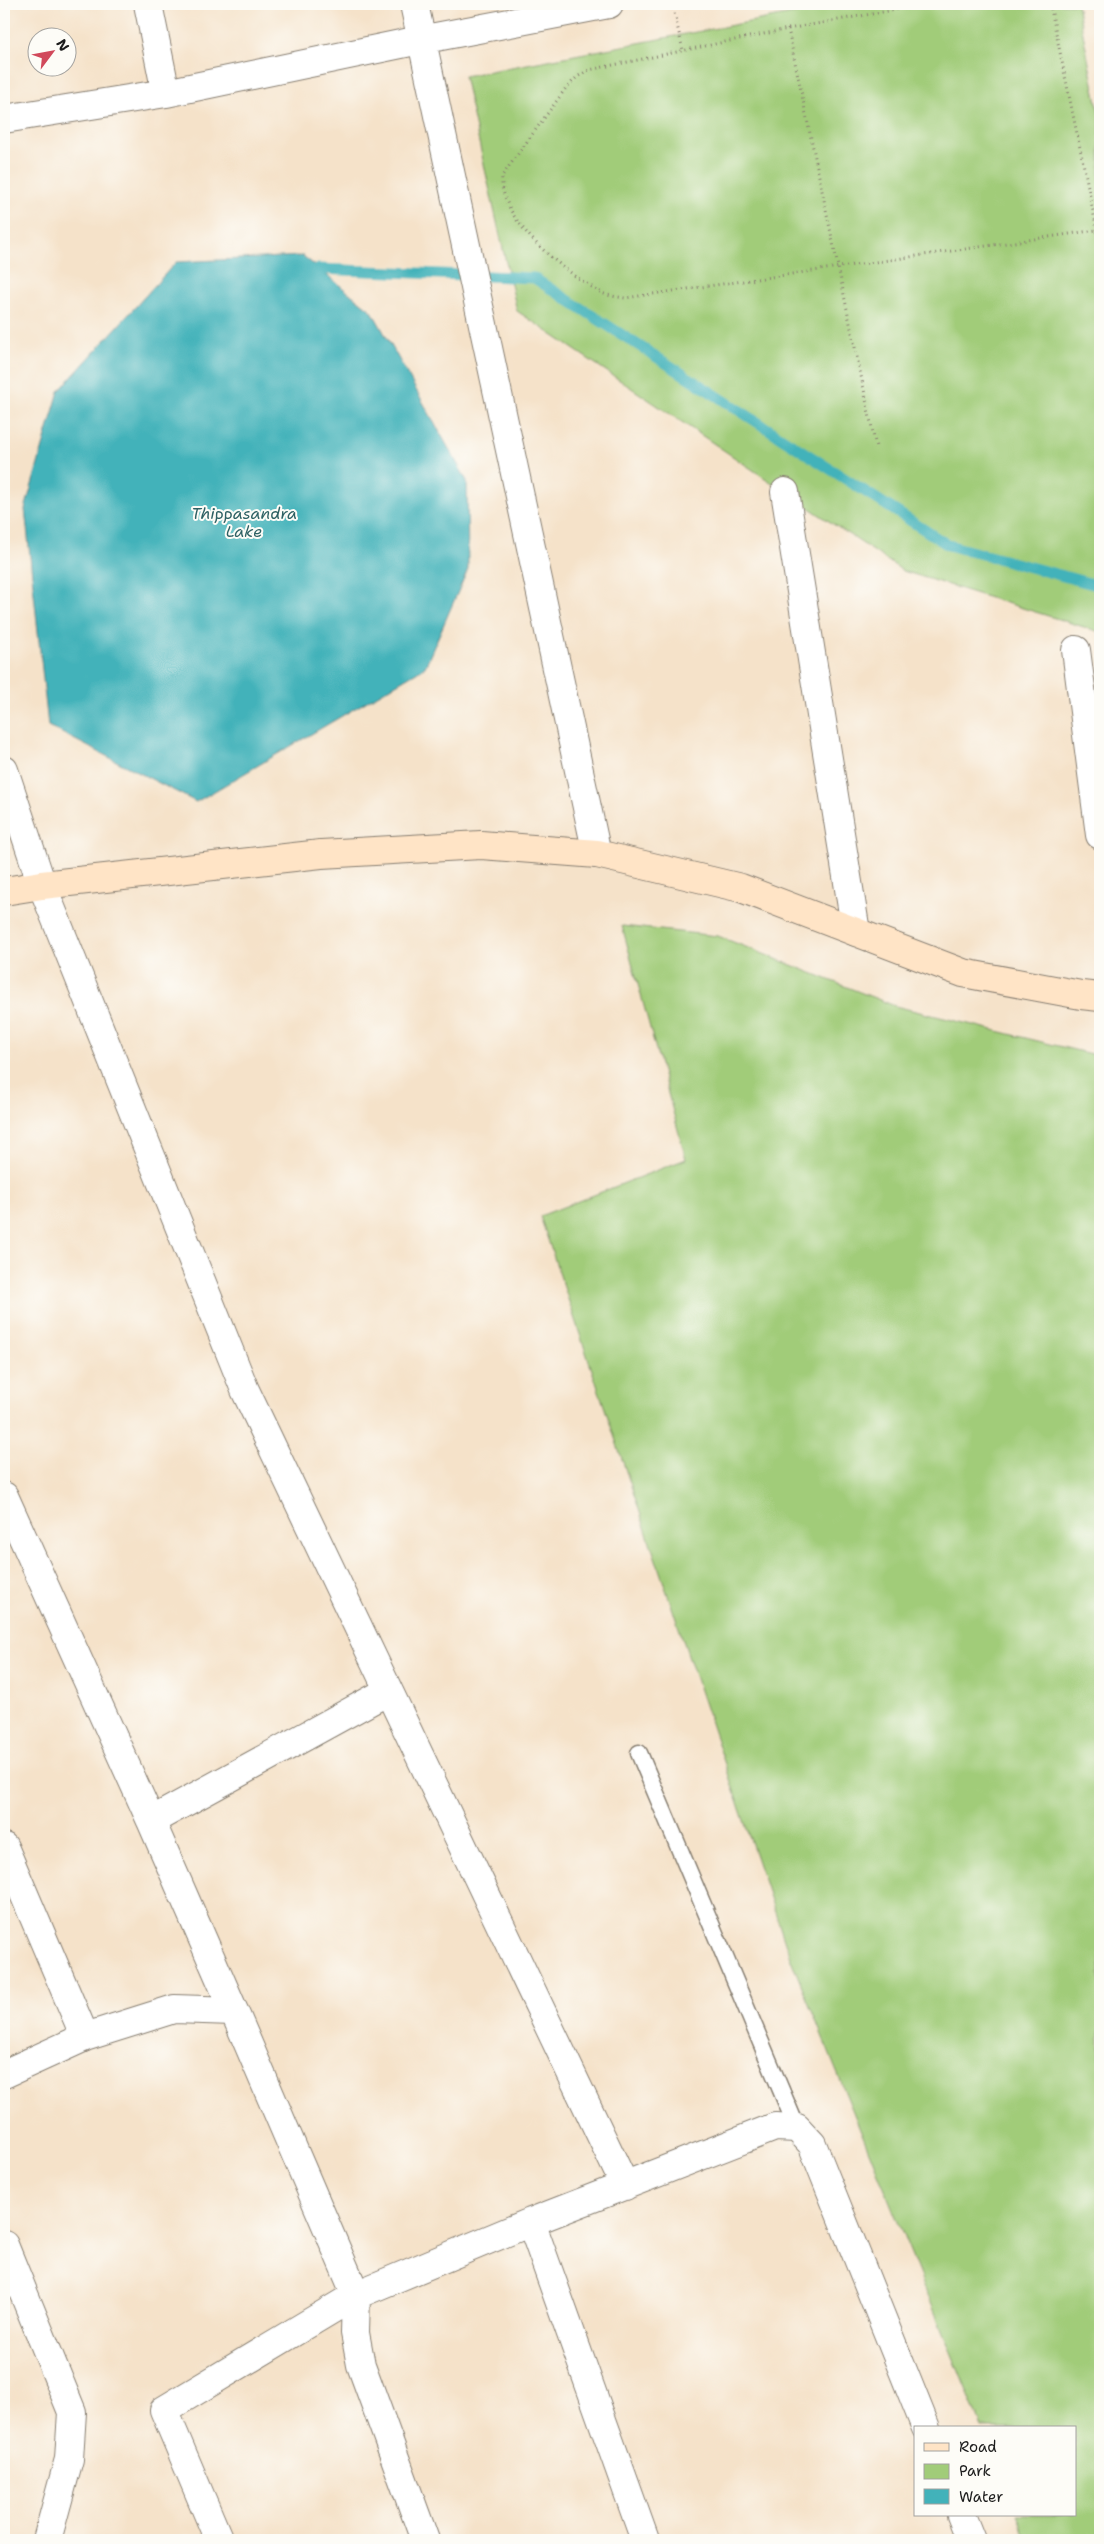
<svg xmlns="http://www.w3.org/2000/svg" width="1104" height="2544" font-family="'Shantell Sans',sans-serif">
<style>
.green{fill:#a1cc79;stroke:#5e744a}
.water{fill:#42b2ba;stroke:#2f676b}
.lines{fill:none;stroke-linecap:round;stroke-linejoin:round}
.stream{stroke:#42b2ba;stroke-width:11}
.lane-casing{stroke:#887f72;stroke-width:19}
.street-casing{stroke:#887f72;stroke-width:30}
.secondary-casing{stroke:#887f72;stroke-width:30}
.path{stroke:#887f72;stroke-width:3;stroke-dasharray:1 4;stroke-linecap:butt}
.lane{stroke:#fff;stroke-width:16}
.street{stroke:#fff;stroke-width:28}
.secondary{stroke:#ffe4c6;stroke-width:28}
.labels{text-anchor:middle;dominant-baseline:central;stroke-width:4;stroke-linejoin:round;paint-order:stroke}
.water-label{font-size:16px;font-style:italic;fill:#2d6063;stroke:#fdfcf7}
</style>
<rect width="100%" height="100%" fill="#fdfcf7"/>
<filter id="ink" filterUnits="userSpaceOnUse"><feTurbulence type="fractalNoise" baseFrequency=".02" numOctaves="2"/><feDisplacementMap in="SourceGraphic" scale="10" xChannelSelector="R" yChannelSelector="G"/><feConvolveMatrix kernelMatrix="1 2 1 2 8 2 1 2 1" color-interpolation-filters="sRGB"/></filter>
<filter id="wash" filterUnits="userSpaceOnUse"><feTurbulence type="fractalNoise" baseFrequency=".0096" numOctaves="4" result="noise"/><feDisplacementMap in="SourceGraphic" scale="20" xChannelSelector="R" yChannelSelector="G"/><feGaussianBlur stdDeviation="1.12" result="paint"/><feColorMatrix in="noise" values="0 0 0 0 0 0 0 0 0 0 0 0 0 0 0 0 0 1.4 0 .05"/><feComposite in="paint" operator="in"/></filter>
<g filter="url(#wash)">
<rect width="100%" height="100%" fill="#f5e2c9"/>
<path class="green" d="M844,4H1077L1100,118V632L903,571L517,311L464,76Z
M622,926L718,936L895,1006L1091,1054H1100V2540H1028L1017,2515H1075V2428H982L790,1957L540,1216L686,1159Z"/>
<path class="water" d="M303,256L372,311L467,481L468,569L425,667L196,802L48,726L25,509L59,391L176,262Z"/>
<g class="lines">
<path class="stream" d="M319,269L534,278L948,545L1100,586"/>
</g>
</g>
<g filter="url(#ink)">
<g class="lines">
<defs>
<path id="lane" d="M639,1753L797,2128"/>
<path id="street" d="M148,4L166,93
M414,4L597,854
M4,119L166,93L420,40L609,4
M785,492L856,932
M1076,650L1100,835
M4,770L42,885L245,1390L625,2186
M4,1496L151,1821
M4,1847L85,2037
M234,2011L151,1821L388,1691
M4,2074L85,2037L174,2009L234,2011L356,2295L531,2222L775,2127L797,2128L812,2144L926,2428
M531,2222L645,2540
M4,2245L72,2412L69,2459L47,2540
M356,2295L355,2333L361,2365L425,2540
M961,2515L971,2540
M219,2540L164,2410L356,2295"/>
<path id="secondary" d="M4,891L42,885L321,854L481,845L597,854L741,888L963,973L1081,995L1100,997"/>
</defs>
<use href="#lane" class="lane-casing"/>
<use href="#street" class="street-casing"/>
<use href="#secondary" class="secondary-casing"/>
<path class="path" d="M672,4L683,50
M927,4L788,29L589,70L577,77L566,88L502,176C498,221 566,273 602,293C609,296 618,297 625,298L1097,230L1100,246
M1050,4L1097,230
M788,29L876,447"/>
<use href="#lane" class="lane"/>
<use href="#street" class="street"/>
<use href="#secondary" class="secondary"/>
</g>
</g>
<g class="labels">
<g class="water-label">
<text x="244" y="513">Thippasandra<tspan x="244" dy="18">Lake</tspan></text>
</g>
</g>
<rect width="1104" height="2544" fill="none" stroke="#fdfcf7" stroke-width="20"/>
<rect x="914" y="2426" width="162" height="90" fill="#fdfcf7" stroke="#a3a29f"/>
<rect x="924" y="2443" width="25" height="8" fill="#ffe4c6" stroke="#a3a29f"/>
<text x="959" y="2452" font-size="15" fill="#1c1c1c">Road</text>
<rect x="924" y="2464" width="25" height="15" fill="#a1cc79" stroke="#a3a29f"/>
<text x="959" y="2476" font-size="15" fill="#1c1c1c">Park</text>
<rect x="924" y="2489" width="25" height="15" fill="#42b2ba" stroke="#a3a29f"/>
<text x="959" y="2502" font-size="15" fill="#1c1c1c">Water</text>
<g transform="translate(52 52) rotate(58)"><circle r="24" fill="#fdfcf7" stroke="#a3a29f"/>
<path d="M0-4L9 19L0 12L-9 19Z" fill="#d1495b"/>
<text y="-8" font-size="14" font-weight="bold" text-anchor="middle" fill="#1c1c1c">N</text>
</g>
</svg>
